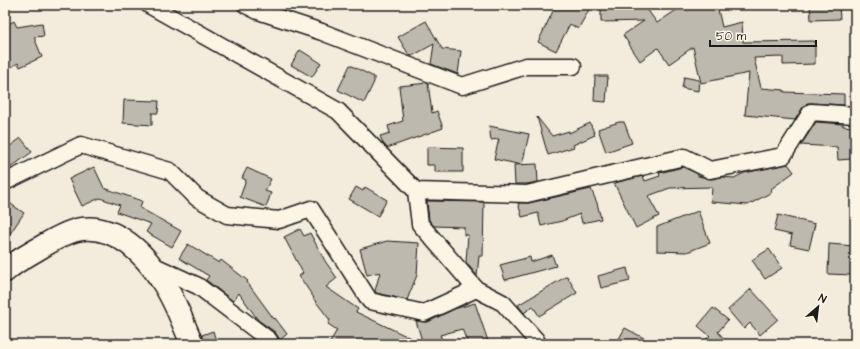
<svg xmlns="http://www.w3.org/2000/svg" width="860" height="349" font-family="'Architects Daughter',sans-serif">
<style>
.building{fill:#beb9ae;stroke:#1c1c1c}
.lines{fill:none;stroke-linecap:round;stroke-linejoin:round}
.street-casing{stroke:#1c1c1c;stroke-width:19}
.secondary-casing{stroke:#1c1c1c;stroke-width:25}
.street{stroke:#fcf5e5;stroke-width:16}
.secondary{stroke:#fcf5e5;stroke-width:22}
</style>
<rect width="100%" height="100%" fill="#f3ecdd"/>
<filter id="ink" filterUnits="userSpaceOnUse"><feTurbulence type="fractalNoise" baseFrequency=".025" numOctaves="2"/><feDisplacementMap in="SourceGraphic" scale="8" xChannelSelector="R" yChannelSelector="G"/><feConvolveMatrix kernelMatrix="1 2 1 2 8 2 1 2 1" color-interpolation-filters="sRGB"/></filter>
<g filter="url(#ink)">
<path class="building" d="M556,5H592L578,29L570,24L556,51L538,42Z
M601,5H647V9L657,23L684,5H717L722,27L742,22L743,42L815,41V64L783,65V57L754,58L761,88L784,90V92L844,94V105L812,103H807L803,107L795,120L745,115L749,73L701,83L693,47L669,64L658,48L640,61L623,35L644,21L601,22Z
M810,5H839L840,19L811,20Z
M14,21L17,27L42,23L44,36L34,37L42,57L20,67L18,63L5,71V26Z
M426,21L442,49L461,51L458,74L431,64L434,44L412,56L409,55L398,37Z
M300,50L321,63L312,77L291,65Z
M350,65L374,77V82L364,103L338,90Z
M595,76H608L606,102L594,101Z
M684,77L699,80L698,91L682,88Z
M428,83L432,113L437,111L443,128L387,148L383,143L380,136L390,133L388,126L403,121L399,86Z
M124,100L159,101L158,113H152V125L123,123Z
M537,117L552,136L569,131V133L590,123L595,135L573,145L574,147L548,155Z
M619,122H624L632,143L606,152L598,129Z
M816,122L843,124V126L855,127V147H852V159L838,160L837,147L801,145Z
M489,126L529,134L522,165L494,159L499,139L491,140Z
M21,138L32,152L10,168L5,160V150Z
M427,147L463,148V172H435V165H427Z
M537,164L538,182L526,184H515L514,165Z
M788,164L794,172L771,189L772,192L748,205L711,202L712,187L670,188L648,196L659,216L636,228L614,183L643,176L645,181L660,176L659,173L683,167L698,174V176L712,179L722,177L734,178L744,173Z
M94,167L104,188L142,201L140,208L181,231L172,247L146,232L151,224L117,212L120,205L100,198L82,206L69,179Z
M247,168L271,179L265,191L271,193L266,207L240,197L246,180L242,178Z
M356,187L363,191L365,187L387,200L378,216L349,199Z
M591,189L597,203L601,219L582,223L580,214L562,221L541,226L538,213L522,217L518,203H529Z
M5,200L24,213L5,241Z
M427,201L484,202L483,256H479L477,276L466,262L468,235H464V227L434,226L429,220Z
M698,211L710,243L687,252L657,251V227Z
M778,215L815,224L809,249L790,245L792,235L774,231Z
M300,229L304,236L310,233L325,261L337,278L326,287L358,309L356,312L423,344L416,321L428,322L454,309L475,303L489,344H468L462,329L440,335L444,344H329L337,330L328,324L330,320L313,298H314L299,276L303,273L284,237Z
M387,241L419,243L417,275L407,300L376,293L375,291L380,272L367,275L360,249Z
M188,244L219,263L221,260L248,281L247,282L274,319L275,318L287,334L280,340L275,332L258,320L239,293L233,301L206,280L209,276L179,258Z
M829,244L855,246L853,275L828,274Z
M769,249L782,268L765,279L752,260Z
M552,255L556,266L505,280L500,265L530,257L531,262Z
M627,268L630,281L601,288L598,276Z
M567,276L577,293L539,316L533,306L524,313L518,305Z
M751,289L778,319L760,335L750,323L744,329L728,310Z
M713,308L728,320L718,332L729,344H701L710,336L698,326Z
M625,328L655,344H616Z
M213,331L217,344H204L202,335Z"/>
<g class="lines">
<defs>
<path id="street" d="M149,5L338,111L416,191L527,194L684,157L710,170L783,156L811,112L855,115
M246,5L258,11L322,32L462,86L526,66H573
M5,182L81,145L170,171L197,198L227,215L279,220L311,209L370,301L424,313L476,289
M416,191L420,224L476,289L503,303L536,340L538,344
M150,264L198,286L269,340L271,344"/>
<path id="secondary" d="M5,271C16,261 30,254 43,246C53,240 70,230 82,229C116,225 145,254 162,281C175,300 183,323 192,344"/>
</defs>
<use href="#street" class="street-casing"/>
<use href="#secondary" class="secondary-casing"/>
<use href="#street" class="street"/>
<use href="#secondary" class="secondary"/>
</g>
</g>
<rect width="860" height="349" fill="none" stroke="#fcf5e5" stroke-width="20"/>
<rect x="10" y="10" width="840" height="329" fill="none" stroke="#1c1c1c" stroke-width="1.5" filter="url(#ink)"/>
<g transform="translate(818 307) rotate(28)" stroke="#fcf5e5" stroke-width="3" paint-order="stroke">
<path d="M0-3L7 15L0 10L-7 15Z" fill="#1c1c1c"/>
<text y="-6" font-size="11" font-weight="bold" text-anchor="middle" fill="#1c1c1c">N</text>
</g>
<path d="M710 40v6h106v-6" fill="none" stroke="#1c1c1c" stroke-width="2"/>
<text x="716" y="40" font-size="12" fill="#1c1c1c" stroke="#fcf5e5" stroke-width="3" paint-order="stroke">50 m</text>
</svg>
